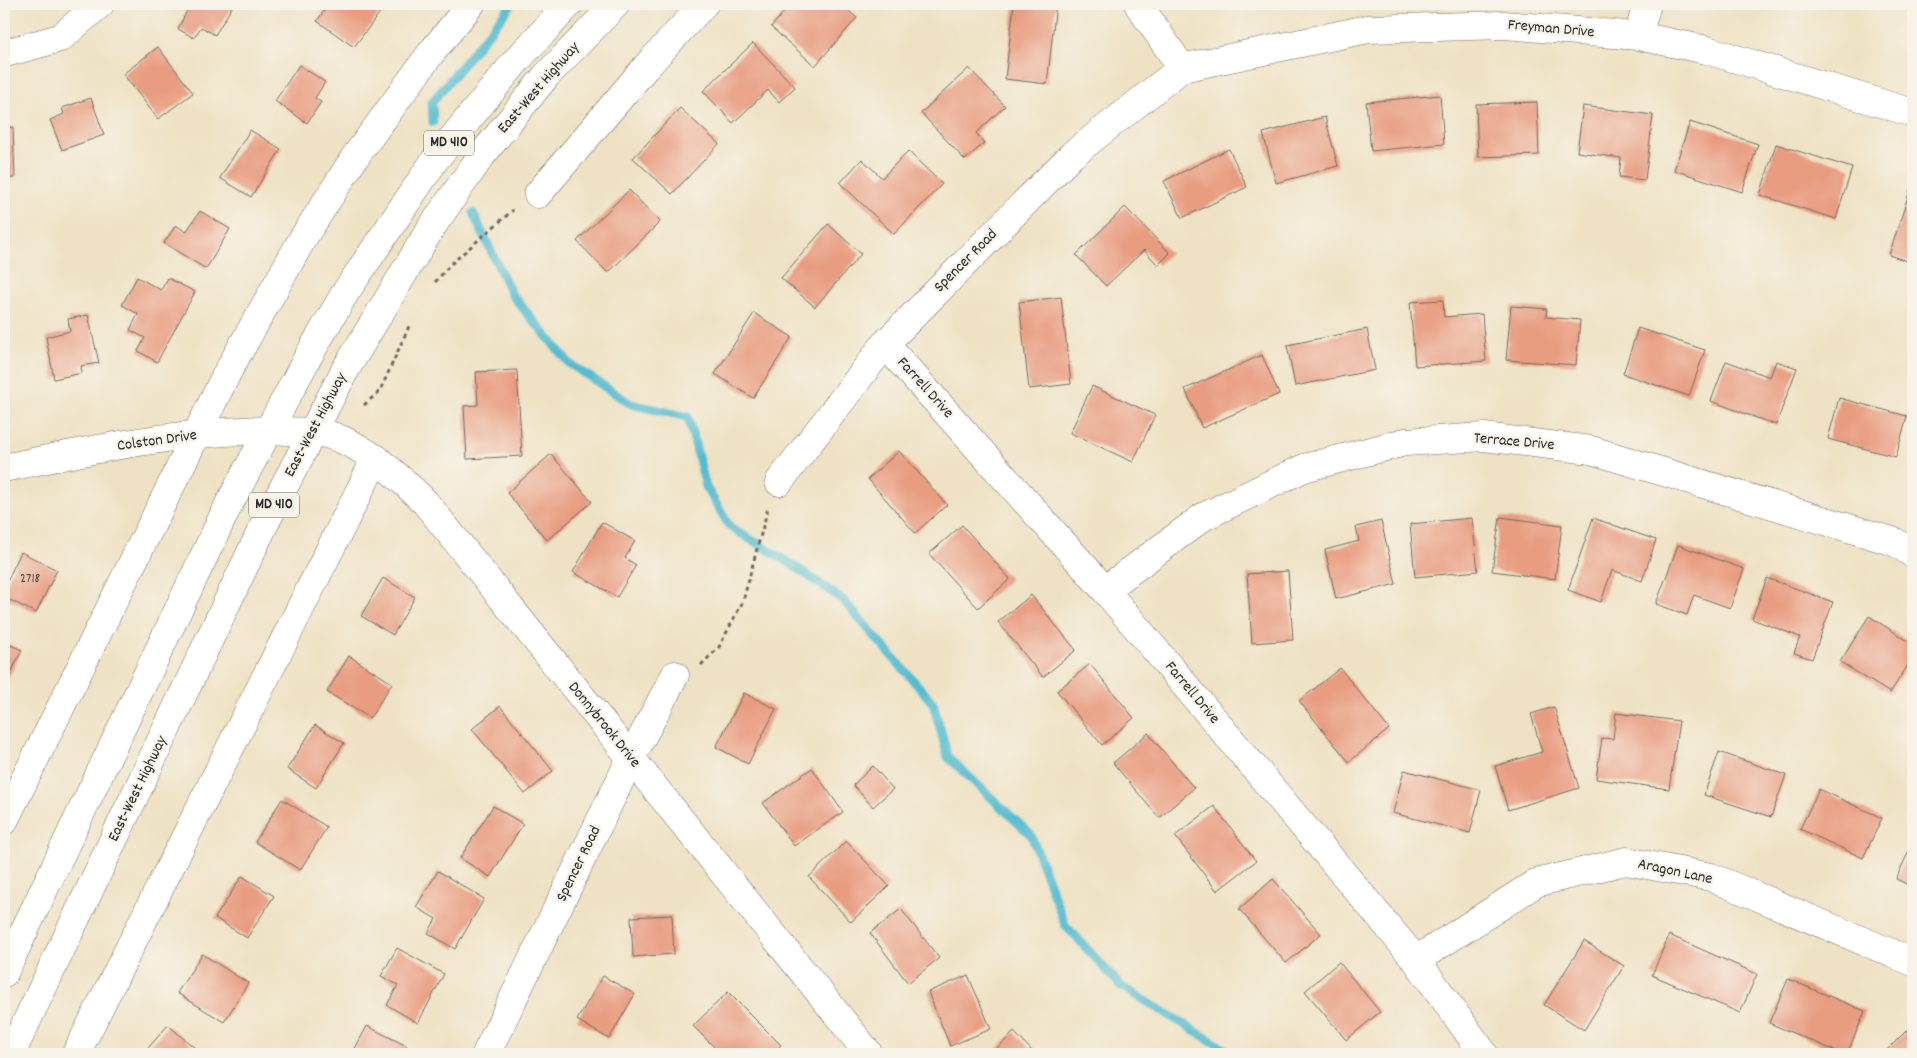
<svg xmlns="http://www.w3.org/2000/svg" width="1917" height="1058" font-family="Dekko,sans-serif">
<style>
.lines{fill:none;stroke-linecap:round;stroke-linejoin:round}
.stream{stroke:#53bcd0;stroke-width:9}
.building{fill:#e89c80}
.minor-casing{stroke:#706b61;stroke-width:29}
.major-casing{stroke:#706b61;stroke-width:29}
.path{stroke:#706b61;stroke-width:3;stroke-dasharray:4 4;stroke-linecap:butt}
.minor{stroke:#fff;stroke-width:28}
.major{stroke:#fff;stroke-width:28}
.labels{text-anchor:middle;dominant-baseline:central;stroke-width:4.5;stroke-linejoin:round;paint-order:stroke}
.number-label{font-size:14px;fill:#5a4740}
.shield{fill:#f7f3e8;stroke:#686764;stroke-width:1}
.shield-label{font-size:15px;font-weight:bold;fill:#2b2b2b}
.street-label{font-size:16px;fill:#2b2b2b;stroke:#f7f3e8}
</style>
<rect width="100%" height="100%" fill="#f7f3e8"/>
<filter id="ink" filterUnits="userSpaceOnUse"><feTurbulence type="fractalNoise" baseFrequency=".02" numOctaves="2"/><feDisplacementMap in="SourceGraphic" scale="10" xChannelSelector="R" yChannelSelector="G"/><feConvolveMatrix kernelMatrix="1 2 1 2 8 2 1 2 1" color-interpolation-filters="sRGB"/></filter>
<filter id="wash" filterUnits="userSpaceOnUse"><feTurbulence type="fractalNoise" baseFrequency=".0096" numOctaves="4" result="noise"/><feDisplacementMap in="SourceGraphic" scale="20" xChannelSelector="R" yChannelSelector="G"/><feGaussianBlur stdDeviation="1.12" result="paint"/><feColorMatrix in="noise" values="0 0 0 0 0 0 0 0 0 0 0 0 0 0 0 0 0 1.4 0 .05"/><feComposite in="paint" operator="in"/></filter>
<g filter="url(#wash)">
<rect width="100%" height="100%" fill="#efe2c4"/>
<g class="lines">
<path class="stream" d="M433,122L432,102L512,4
M473,213L512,295L570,364L631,404L688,417L706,487L730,527L790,563L843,600L933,703L948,757L1031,835L1065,925L1121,986L1233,1054"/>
</g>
<g id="blocks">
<path class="building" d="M190,4H226L232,7L215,35L201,27L194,38L178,29Z
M329,4H371L381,11L354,47L317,21Z
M791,4H841L857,18L815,66L771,27Z
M1014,4H1056L1047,84L1005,79Z
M753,43L795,87L779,102L768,90L733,123L703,91Z
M158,47L193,93L158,119L123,74Z
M299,65L325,82L315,98L321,102L307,123L275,101Z
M969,68L1005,106L976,133L984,143L965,160L921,113Z
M1440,95L1444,144L1371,151L1366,102Z
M91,98L104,135L62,150L50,120L64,114L62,108Z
M1537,102L1539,155L1478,157L1476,104Z
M1583,106L1653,115L1645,180L1619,177L1621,158L1577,152Z
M680,108L719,144L672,194L633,158Z
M1325,117L1338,166L1276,183L1263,133Z
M1690,122L1758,144L1742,192L1674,170Z
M13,127L15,178H4V128Z
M250,130L281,149L251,197L220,178Z
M1776,144L1852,168L1836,219L1760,195Z
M1229,149L1247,187L1182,218L1164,181Z
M908,151L942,184L894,234L840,183L862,159L882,178Z
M1911,187H1913V263L1889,255Z
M629,190L660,222L608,273L577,241Z
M1125,207L1170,253L1158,265L1144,250L1106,286L1076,255Z
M200,211L230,229L206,269L164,243L176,225L186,232Z
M828,224L861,254L815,307L781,278Z
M137,277L161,290L168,278L195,292L157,362L138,351L145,338L130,330L138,314L122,305Z
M1061,297L1071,384L1029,389L1019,302Z
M1443,300L1444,317L1482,314L1486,361L1415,366L1410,302Z
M1511,306L1547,309L1546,317L1580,320L1576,365L1506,360Z
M754,313L792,337L753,398L715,374Z
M88,315L99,363L81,366L82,373L54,379L46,337L70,331L68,319Z
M1638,328L1705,350L1689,396L1623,374Z
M1367,329L1375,370L1295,386L1287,345Z
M1262,355L1279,394L1202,428L1185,389Z
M1726,361L1770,377L1776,361L1797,368L1776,425L1711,401Z
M517,370L522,456L467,459L464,406L478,405L476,372Z
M1092,386L1155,415L1133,462L1070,433Z
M1839,398L1907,416L1896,457L1828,439Z
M899,451L947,505L915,533L868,479Z
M551,454L592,502L547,540L507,493Z
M1500,517L1562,525L1555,579L1492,571Z
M1472,518L1478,571L1415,577L1410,524Z
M1593,518L1656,540L1642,581L1612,570L1601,602L1568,590Z
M1381,521L1396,584L1336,599L1325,550L1359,541L1356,527Z
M602,522L635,541L625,558L636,565L617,597L573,572Z
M962,525L1010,579L978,608L929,554Z
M1678,545L1744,569L1730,608L1694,595L1687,615L1656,604Z
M21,552L57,570L36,613L4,597V588Z
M1288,571L1293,640L1252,643L1247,574Z
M383,578L415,597L393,635L361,616Z
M1767,578L1833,602L1812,659L1794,653L1800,637L1752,619Z
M1031,595L1076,650L1043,677L998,622Z
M1869,616L1913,644V657L1890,693L1840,662Z
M4,642L22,650L4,687Z
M349,656L392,683L370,718L327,692Z
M1090,664L1134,718L1102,745L1057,691Z
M1340,668L1389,729L1349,762L1299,701Z
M744,693L776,709L748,764L716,747Z
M500,706L553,771L525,794L472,729Z
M1554,707L1579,788L1508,810L1495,766L1542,752L1531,714Z
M1616,713L1679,721L1669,789L1596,779L1602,738L1613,739Z
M315,725L344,743L316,788L287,769Z
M1148,733L1194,788L1159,818L1113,763Z
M1719,752L1786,775L1771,817L1704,795Z
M873,766L893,789L873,807L853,785Z
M812,768L843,812L794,846L763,803Z
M1404,770L1481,790L1470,833L1393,813Z
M1819,789L1882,818L1863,858L1800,829Z
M282,799L327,827L300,870L255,842Z
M493,806L523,824L490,877L460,858Z
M1214,806L1256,861L1217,891L1175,836Z
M846,841L889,886L851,922L809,877Z
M1913,842V887L1896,879Z
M438,871L484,899L455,949L428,933L436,919L416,907Z
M242,876L274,896L247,938L215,918Z
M1273,879L1321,934L1286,963L1239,909Z
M901,909L939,958L908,983L870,933Z
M672,915L674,954L633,957L631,917Z
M1669,935L1757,974L1740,1013L1652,975Z
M1584,941L1624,966L1584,1030L1544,1005Z
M397,948L444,974L418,1023L387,1005L398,985L381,976Z
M202,954L248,983L224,1022L177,993Z
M1339,962L1380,1012L1346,1040L1305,991Z
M968,975L991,1029L950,1046L928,992Z
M603,976L635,994L609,1039L577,1020Z
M1788,979L1865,1011L1847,1054H1843L1769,1023Z
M728,992L781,1045L771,1054H721L693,1026Z
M168,1025L196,1049L191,1054H143Z
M367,1026L407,1046L403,1054H352Z
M1906,1031L1913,1038V1054H1883Z
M1014,1032L1035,1054H991Z"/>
</g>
</g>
<g filter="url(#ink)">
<use href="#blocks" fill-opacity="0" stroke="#706b61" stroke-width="1"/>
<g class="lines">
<defs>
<path id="minor" d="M1138,4L1182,68
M1638,36L1647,4
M4,52H9L60,38L100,4
M538,194L646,67L704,4
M885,344L1105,590L1416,960L1484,1054
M4,468C76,453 150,437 224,432C246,431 267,429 288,431C302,432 317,431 330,435C368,448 396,474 425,502L869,1054
M779,482L885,344L1072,155L1182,68L1368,29L1504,25L1638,36L1707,50L1913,113
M1105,590L1203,517L1304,468L1405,442L1484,437L1591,450L1895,542L1913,554
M4,821L227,373L303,238L355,157L431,53L471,4
M1416,960L1536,883L1626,861L1711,877L1913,962
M76,1054L376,458
M486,1054L631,758L675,675"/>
<path id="major" d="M4,973L229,504L309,355L345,293L437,157L516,61L569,4
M11,1054L266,521L344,372L431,228L482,155L546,76L616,4"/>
</defs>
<use href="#minor" class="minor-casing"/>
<use href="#major" class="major-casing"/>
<path class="path" d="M435,282L452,263L513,210
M364,405L380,391L410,324
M701,665L719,647L743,601L768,508"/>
<use href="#minor" class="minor"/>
<use href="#major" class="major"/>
</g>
</g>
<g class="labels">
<g class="number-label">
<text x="30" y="579">2718</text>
</g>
<g class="shield">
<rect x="424" y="130.5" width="50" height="25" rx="4"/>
<rect x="249" y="492.5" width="50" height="25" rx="4"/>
</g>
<g class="shield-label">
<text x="449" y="143">MD 410</text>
<text x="274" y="505">MD 410</text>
</g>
<g class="street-label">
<text transform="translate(1551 29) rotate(5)">Freyman Drive</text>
<text transform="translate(539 88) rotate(-49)">East-West Highway</text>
<text transform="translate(966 261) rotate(-45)">Spencer Road</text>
<text transform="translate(925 388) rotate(48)">Farrell Drive</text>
<text transform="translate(316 425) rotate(-62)">East-West Highway</text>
<text transform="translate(157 441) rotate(-8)">Colston Drive</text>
<text transform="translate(1514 442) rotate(5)">Terrace Drive</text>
<text transform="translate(1192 693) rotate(50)">Farrell Drive</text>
<text transform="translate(604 725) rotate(51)">Donnybrook Drive</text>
<text transform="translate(138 789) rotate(-64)">East-West Highway</text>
<text transform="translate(579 864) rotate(-64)">Spencer Road</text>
<text transform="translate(1675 872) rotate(12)">Aragon Lane</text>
</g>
</g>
<rect width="1917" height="1058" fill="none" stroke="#f7f3e8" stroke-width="20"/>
</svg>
